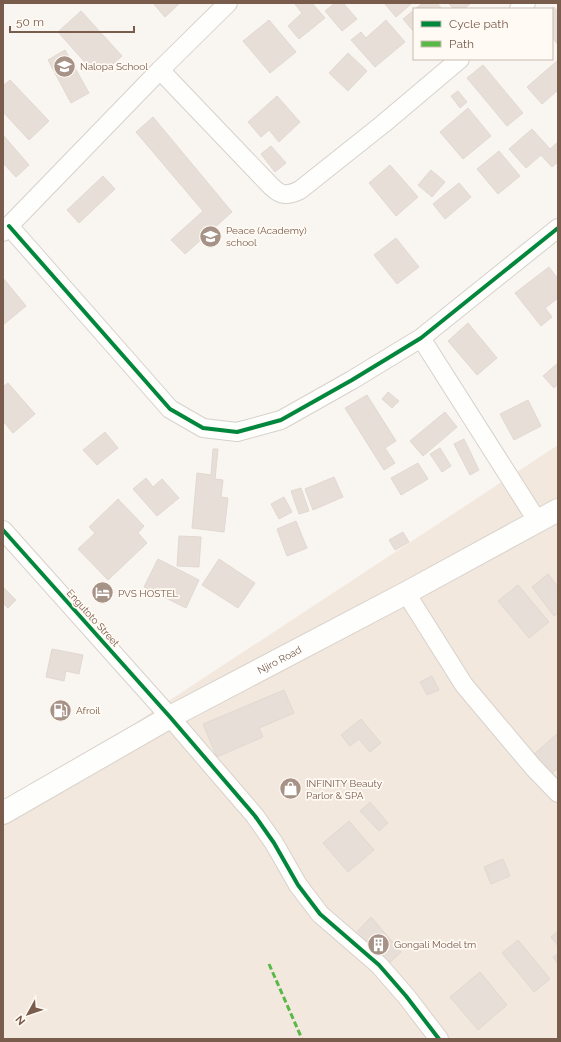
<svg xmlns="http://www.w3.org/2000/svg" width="561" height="1042" font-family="Raleway,sans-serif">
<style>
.residential{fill:#f2e8de}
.building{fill:#e6ded7;stroke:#e2d8d2}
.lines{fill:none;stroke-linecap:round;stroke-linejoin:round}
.street-casing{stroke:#d7d1cb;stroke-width:20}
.secondary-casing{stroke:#d9d2cb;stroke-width:24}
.street{stroke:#fefefd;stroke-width:18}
.secondary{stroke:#fefefd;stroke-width:22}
.quiet{stroke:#58b947;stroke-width:3;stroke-dasharray:6 3;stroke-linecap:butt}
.cycleway-casing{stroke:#fffaf3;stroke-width:6}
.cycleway{stroke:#00873e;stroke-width:4}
.labels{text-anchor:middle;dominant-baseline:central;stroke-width:3.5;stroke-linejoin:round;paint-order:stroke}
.poi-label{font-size:10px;fill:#7a5c4d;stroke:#fffaf3;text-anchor:start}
.street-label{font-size:10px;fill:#7a5c4d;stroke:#fffaf3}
</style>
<rect width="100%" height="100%" fill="#f9f5f0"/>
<path class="residential" d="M558,445V1039H3V810Z"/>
<path class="building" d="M153,3H180L165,17Z
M294,3H312L325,18L299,39L288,26L302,13Z
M335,3H343L357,19L342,31L325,11Z
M384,3H412L396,17Z
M423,3H437L442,9H415Z
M448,3H469L470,4L464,9H454Z
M554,7L558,12V45L552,37L551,9Z
M414,10V32L403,19Z
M81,11L122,56L106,70L99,62L91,69L58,32Z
M269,20L296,52L270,73L243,41Z
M386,20L405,42L375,67L351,40L361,32L366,38Z
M65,50L89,93L71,103L48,60Z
M348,53L367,71L348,91L329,73Z
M557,61L558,63V90L542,104L527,87Z
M483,65L523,113L507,126L467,78Z
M10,80L49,121L29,140L3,112V86Z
M458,91L467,102L460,108L451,96Z
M277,96L300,122L279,142L269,130L261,137L248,122Z
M468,108L491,136L463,159L440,132Z
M153,117L232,212L185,254L171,240L203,211L136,132Z
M532,129L550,149L557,143L558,145V162L552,167L541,155L526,168L509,149Z
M3,135L29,165L16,177L3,163Z
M271,146L286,163L275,172L261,154Z
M499,151L520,176L498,194L477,169Z
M390,165L418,197L396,216L369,183Z
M431,170L445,182L432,197L418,185Z
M103,176L115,189L79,223L67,210Z
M459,183L471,197L445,219L433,204Z
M396,238L419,267L397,284L374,255Z
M549,267L558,279V298L545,308L552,317L541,326L515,293Z
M3,278L26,306L3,325Z
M468,323L497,358L477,375L448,341Z
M558,363V384L554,388L543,376Z
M8,383L35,414L13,433L3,421V387Z
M388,392L399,401L392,408L382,399Z
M367,395L396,441L385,448L395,463L384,470L345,408Z
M528,400L541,426L514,440L500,414Z
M445,412L457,427L423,456L410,441Z
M105,432L118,448L97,465L83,450Z
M464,439L479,470L470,475L454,444Z
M440,448L451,466L442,472L430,454Z
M213,449H218L215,479L223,480L221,497L228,498L224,532L192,528L197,473L211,475Z
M418,463L428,479L401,495L391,478Z
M334,477L343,497L313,510L305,489Z
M146,478L153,487L162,479L179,498L157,516L133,489Z
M301,488L309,511L299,514L291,491Z
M284,497L292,512L279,519L271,504Z
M118,499L144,526L138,533L147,543L108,580L78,549L95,533L89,527Z
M296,521L307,548L287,556L277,529Z
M403,532L409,542L395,550L389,540Z
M179,536L201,537L199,567L177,566Z
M158,559L199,580L186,608L144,587Z
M219,559L255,583L238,608L202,585Z
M548,574L558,587V613L554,616L532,587Z
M518,585L549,622L529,638L498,601Z
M3,587L16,600L8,608L3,603Z
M52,649L83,655L79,674L66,671L64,681L46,677Z
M432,676L439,690L427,695L420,682Z
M284,690L294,713L259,728L263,737L217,757L203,724Z
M361,719L381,743L370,752L359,739L350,746L341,735Z
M558,733V768L549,776L532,756Z
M370,802L388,823L379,831L360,811Z
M349,821L374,850L348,872L323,843Z
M503,859L510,876L491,884L484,867Z
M371,917L401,952L383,969L354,935Z
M558,931V946L551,937Z
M518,940L550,979L534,992L502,953Z
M558,954V964L553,957Z
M480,972L507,1005L478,1030L450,997Z"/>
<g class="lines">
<defs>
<path id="street" d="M519,9L526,3
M160,70L267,182C278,194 284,198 300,190L383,124L460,59
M9,226L170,409L203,428L237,432L281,420L352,380L421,338L558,228
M3,232L160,70L228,3
M421,338L538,522
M3,530L170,717L255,816L274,843L298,885L320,914L379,965L406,996L439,1039
M406,593L464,685L533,767L558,793"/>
<g id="secondary">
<path id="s1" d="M3,813L170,717L406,593L558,510"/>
</g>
</defs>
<use href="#street" class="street-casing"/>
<use href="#secondary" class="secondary-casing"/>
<use href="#street" class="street"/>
<use href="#secondary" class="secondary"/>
<path class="quiet" d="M269,964L302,1039"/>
<defs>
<path id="cycleway" d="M9,226L170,409L203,428L237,432L281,420L352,380L421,338L558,228
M3,530L170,717L255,816L274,843L298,885L320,914L379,965L406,996L439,1039"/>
</defs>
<use href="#cycleway" class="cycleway-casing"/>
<use href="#cycleway" class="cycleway"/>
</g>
<defs>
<symbol id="school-disc" viewBox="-11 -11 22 22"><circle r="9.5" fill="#a69286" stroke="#fffaf3"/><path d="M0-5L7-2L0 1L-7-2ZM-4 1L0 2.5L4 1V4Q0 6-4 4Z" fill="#fff"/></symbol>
<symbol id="hotel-disc" viewBox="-11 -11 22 22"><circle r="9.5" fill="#a69286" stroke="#fffaf3"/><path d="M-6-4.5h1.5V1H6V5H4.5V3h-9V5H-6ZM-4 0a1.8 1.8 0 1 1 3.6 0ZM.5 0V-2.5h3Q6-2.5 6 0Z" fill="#fff"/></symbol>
<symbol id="fuel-disc" viewBox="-11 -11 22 22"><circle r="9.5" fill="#a69286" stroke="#fffaf3"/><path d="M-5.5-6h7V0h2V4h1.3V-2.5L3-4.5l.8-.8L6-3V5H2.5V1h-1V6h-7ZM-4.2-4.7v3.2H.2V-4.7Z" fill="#fff"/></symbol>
<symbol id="shop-disc" viewBox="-11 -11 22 22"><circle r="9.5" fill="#a69286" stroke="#fffaf3"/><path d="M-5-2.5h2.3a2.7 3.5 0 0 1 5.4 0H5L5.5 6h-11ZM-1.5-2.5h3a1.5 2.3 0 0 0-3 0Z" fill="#fff"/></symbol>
<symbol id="building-disc" viewBox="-11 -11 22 22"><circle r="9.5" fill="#a69286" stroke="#fffaf3"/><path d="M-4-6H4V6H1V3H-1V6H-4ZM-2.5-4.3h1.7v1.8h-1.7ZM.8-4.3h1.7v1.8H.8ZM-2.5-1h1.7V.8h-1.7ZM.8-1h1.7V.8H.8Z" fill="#fff"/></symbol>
</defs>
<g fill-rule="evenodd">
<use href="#school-disc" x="52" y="54" width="25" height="25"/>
<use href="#school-disc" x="198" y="224" width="25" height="25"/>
<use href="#hotel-disc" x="90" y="580" width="25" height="25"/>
<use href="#fuel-disc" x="48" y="698" width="25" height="25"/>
<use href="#shop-disc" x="278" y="776" width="25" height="25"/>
<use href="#building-disc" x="366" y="932" width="25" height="25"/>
</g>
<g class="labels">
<g class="poi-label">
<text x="80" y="66">Nalopa School</text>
<text x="226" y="230">Peace (Academy)<tspan x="226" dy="12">school</tspan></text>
<text x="118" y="593">PVS HOSTEL</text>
<text x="76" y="710">Afroil</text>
<text x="306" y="783">INFINITY Beauty<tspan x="306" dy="12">Parlor &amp; SPA</tspan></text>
<text x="394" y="944">Gongali Model tm</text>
</g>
<g class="street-label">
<text transform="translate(93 618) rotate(48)">Engutoto Street</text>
<text stroke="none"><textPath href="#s1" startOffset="316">Njiro Road</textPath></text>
</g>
</g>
<rect width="561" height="1042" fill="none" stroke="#7a5c4d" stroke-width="8"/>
<rect x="413" y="8" width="140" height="52" fill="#fffaf3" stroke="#cabbb1"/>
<rect x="421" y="21" width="20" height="6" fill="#00873e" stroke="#cabbb1"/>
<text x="449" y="28" font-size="12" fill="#7a5c4d">Cycle path</text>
<rect x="421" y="41" width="20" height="6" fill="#58b947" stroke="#cabbb1"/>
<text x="449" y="48" font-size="12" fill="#7a5c4d">Path</text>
<g transform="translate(28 1014) rotate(230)" stroke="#fffaf3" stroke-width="3" paint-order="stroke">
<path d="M0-3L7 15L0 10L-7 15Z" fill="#7a5c4d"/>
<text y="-6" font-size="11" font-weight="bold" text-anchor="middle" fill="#7a5c4d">N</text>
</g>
<path d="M10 26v6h124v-6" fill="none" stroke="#7a5c4d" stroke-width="2"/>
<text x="16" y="26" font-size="12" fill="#7a5c4d" stroke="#fffaf3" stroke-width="3" paint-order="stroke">50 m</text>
</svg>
